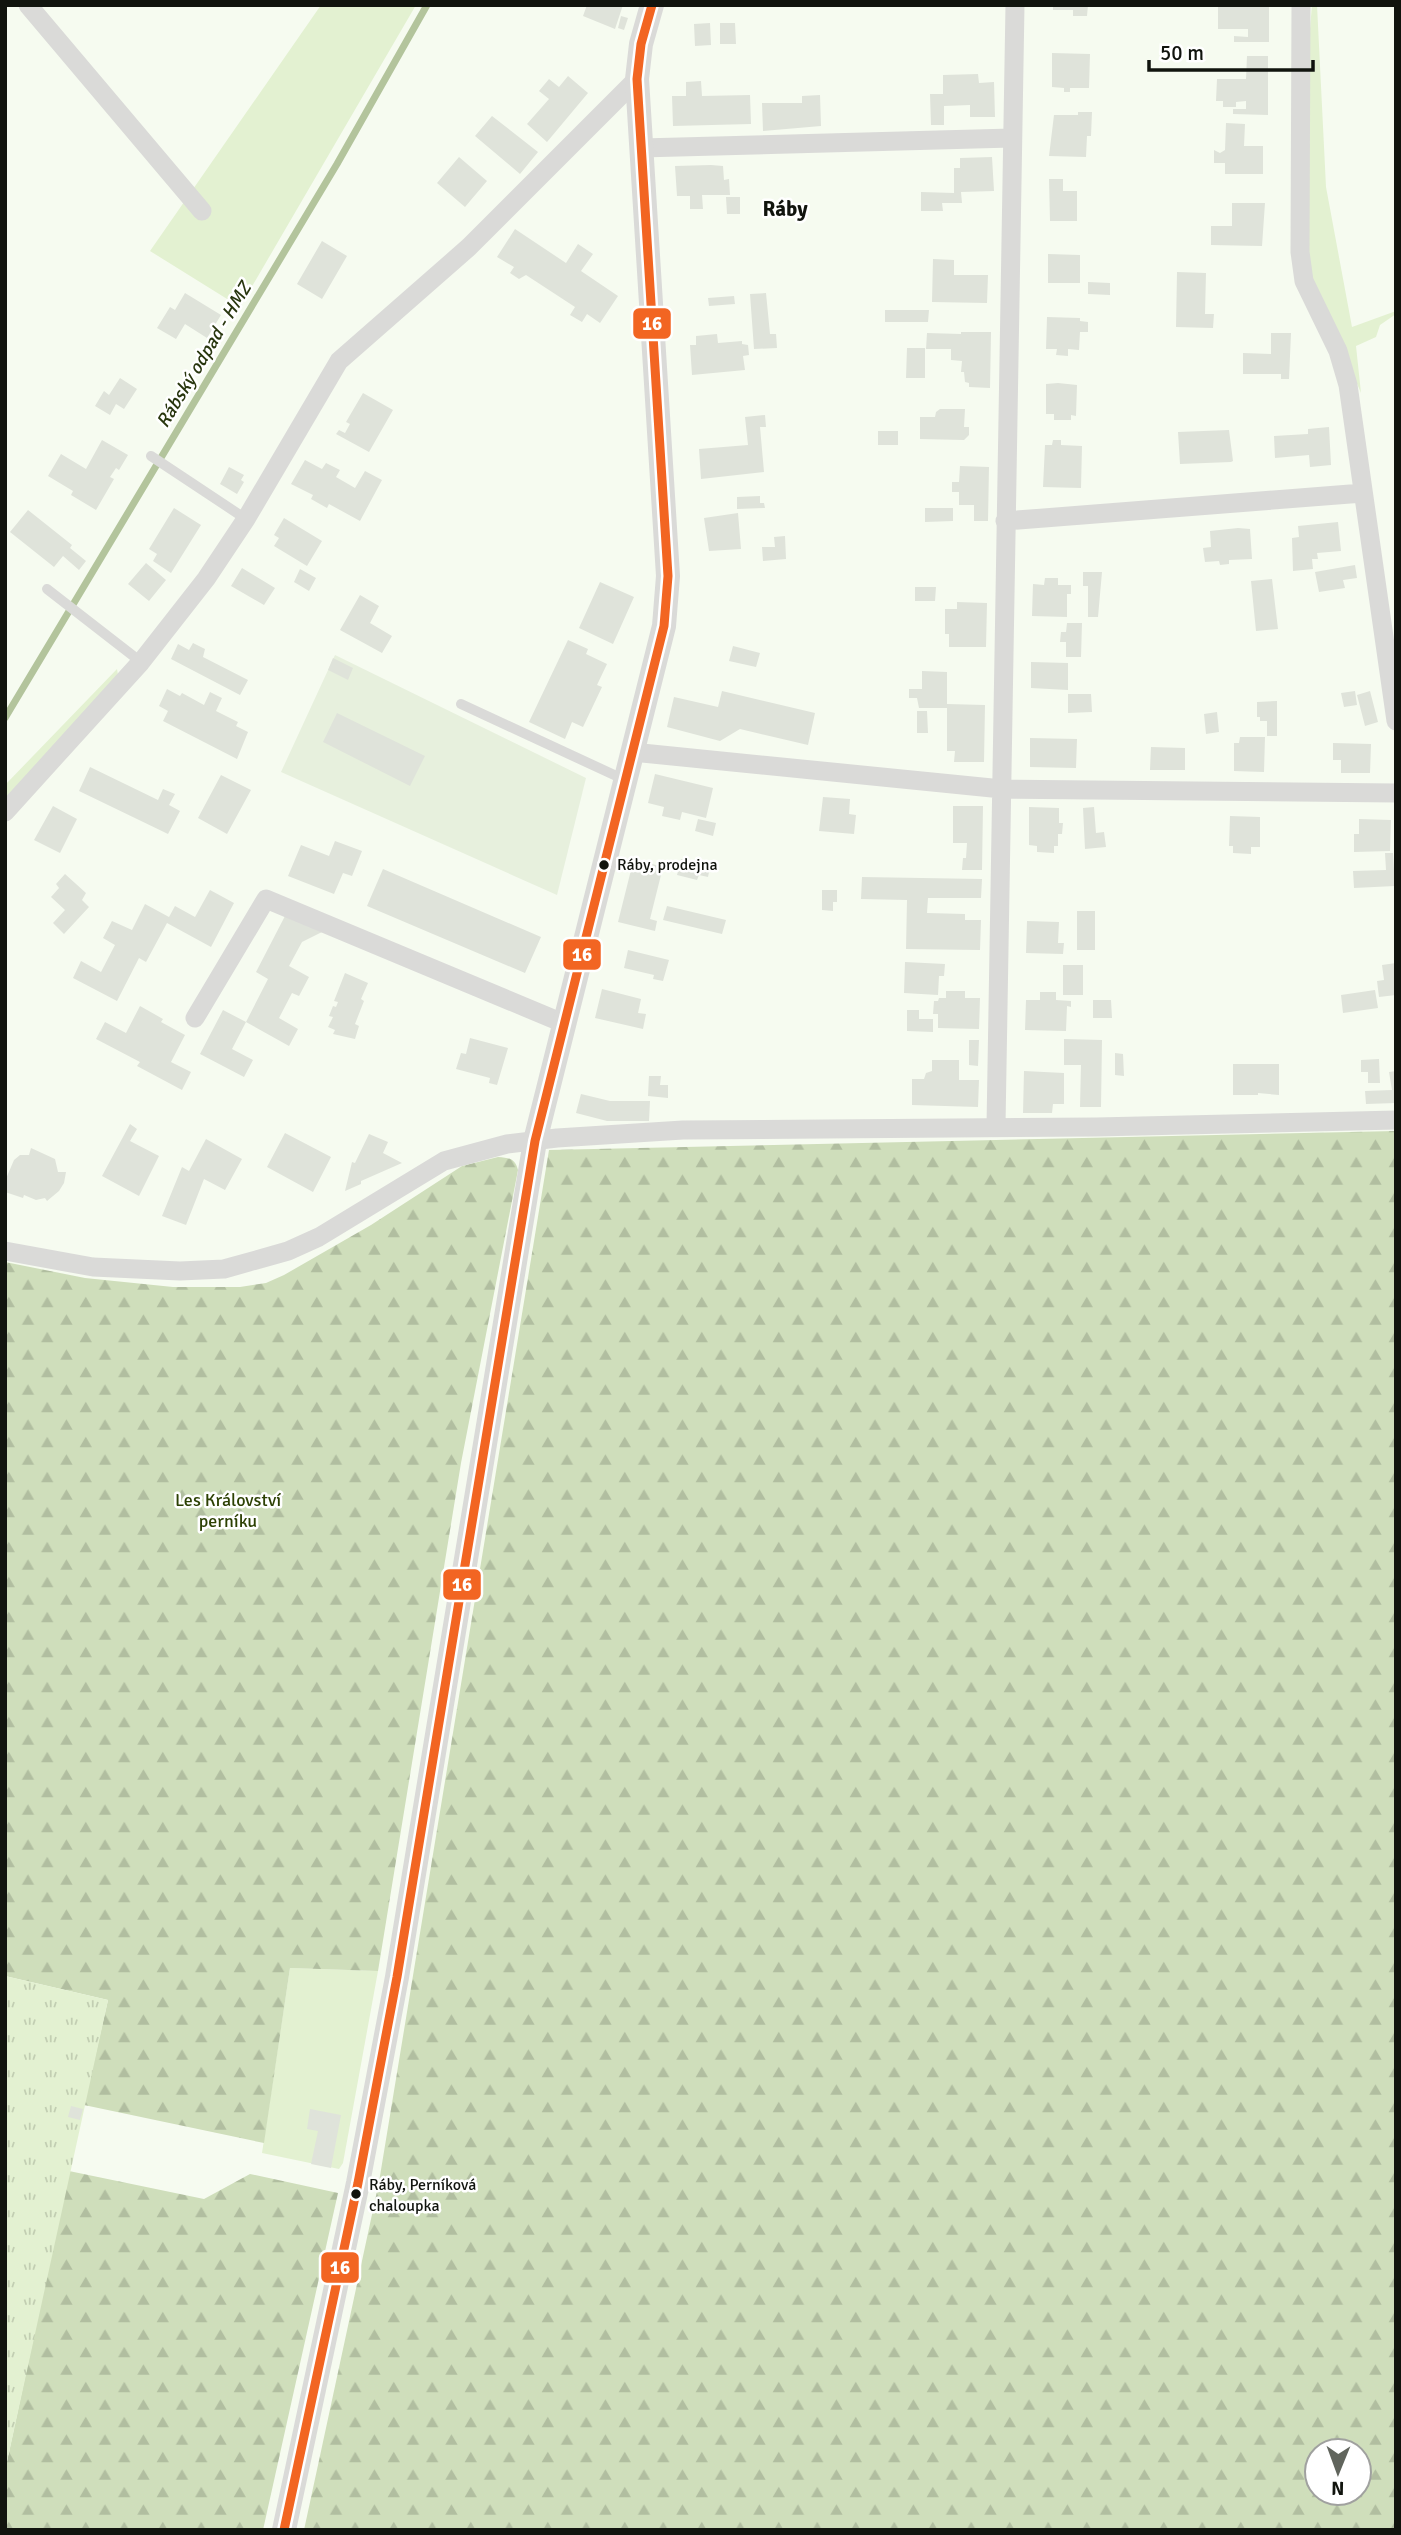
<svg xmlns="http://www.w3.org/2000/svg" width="1401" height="2535" font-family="Signika,sans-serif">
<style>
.built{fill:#e7f0dd}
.green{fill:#e3f1d1}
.forest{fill:url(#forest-firs);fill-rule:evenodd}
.park{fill:url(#park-tufts)}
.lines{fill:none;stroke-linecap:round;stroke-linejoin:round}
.stream{stroke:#b3c49c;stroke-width:7}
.building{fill:#dfe3da}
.service{stroke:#dadad8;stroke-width:10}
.minor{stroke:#dadad8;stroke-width:19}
.tertiary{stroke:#dadad8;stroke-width:24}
.bus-1-casing{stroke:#fff;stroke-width:14}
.bus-1{stroke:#f26522;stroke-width:9}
.bus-dot{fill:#11140e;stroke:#fff;stroke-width:2.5}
.labels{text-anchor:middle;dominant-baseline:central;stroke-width:5;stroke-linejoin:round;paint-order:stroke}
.bus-label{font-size:16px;fill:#11140e;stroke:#fff;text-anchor:start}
.park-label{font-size:18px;fill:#2c4003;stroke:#fff}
.water-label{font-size:19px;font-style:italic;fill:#28360e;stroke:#fff}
.quarter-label{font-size:21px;font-weight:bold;fill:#11140e;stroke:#fff}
.line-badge{stroke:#fff;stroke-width:2.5}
.badge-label{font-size:19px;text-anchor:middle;font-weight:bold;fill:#fff}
</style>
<defs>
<pattern id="forest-firs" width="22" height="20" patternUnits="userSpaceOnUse" patternTransform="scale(1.75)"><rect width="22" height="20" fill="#cfdebb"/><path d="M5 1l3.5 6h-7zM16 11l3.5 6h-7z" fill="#b1bea0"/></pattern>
<pattern id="park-tufts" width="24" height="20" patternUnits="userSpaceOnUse" patternTransform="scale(1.75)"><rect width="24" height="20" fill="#e3f1d1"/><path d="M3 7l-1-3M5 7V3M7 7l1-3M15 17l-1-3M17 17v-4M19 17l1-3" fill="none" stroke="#c2ceb2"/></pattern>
</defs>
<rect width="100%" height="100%" fill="#f6fbf0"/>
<path class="built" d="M335,655L586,778L557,895L281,772Z"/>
<path class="green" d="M321,5H416L240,307L150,251Z
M1312,5H1317L1326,187L1352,327L1396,311V314L1380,325L1376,337L1356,346L1361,393L1310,274L1308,249L1309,40Z
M117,669L118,675L5,801V785Z
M290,1968L378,1971L343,2163L339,2169L262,2153Z"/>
<path class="forest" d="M1396,1131V2530H304L379,2182L549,1150ZM1317,2451H1359V2493H1317Z
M498,1157C509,1158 515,1158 518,1170L461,1463L378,1971L290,1968L264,2143L84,2105L108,2000L5,1976V1262L85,1278L173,1287H240L266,1283L284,1275L371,1225L462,1166Z
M69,2171L204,2199L250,2174L338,2193L263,2530H5V2471Z"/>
<path class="park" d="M5,1976L108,2000L5,2471Z"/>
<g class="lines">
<path class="stream" d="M5,718L337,164L427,5"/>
</g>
<path class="building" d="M587,5H623L615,29L583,16Z
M1053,5H1088L1087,16H1073V10H1053Z
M1248,5H1269V42H1234V36L1248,37V29H1218V7H1248Z
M621,16L628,18L624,30L618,28Z
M710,23L711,45L695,46L694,24Z
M720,23H735L736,44H720Z
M1052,53L1090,54L1089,88H1070V92H1064V88L1052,87Z
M1247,56H1268V115L1233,114V109H1246V101L1236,102V107H1223V101H1216L1217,79H1246Z
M978,74L979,83L994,82L995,117H970V105L944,106V125H931L930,94H943V75Z
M568,76L588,93L547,142L527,124L549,99L539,91L549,79L559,87Z
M701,81L702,96L750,95L751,124L673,126L672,96H686V82Z
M820,95L821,126L763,131L762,103H802V96Z
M1078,112H1092L1091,136H1087L1086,157L1049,156L1054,115H1078Z
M492,116L538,152L520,174L475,136Z
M1226,123L1245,124L1244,146H1263V174H1225V163H1214V150L1220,153L1225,150Z
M459,157L487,181L465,207L437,183Z
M992,157L994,191L961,192L962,203H942L943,211H921V192L954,193V168H960V158Z
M711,165L723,166L724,180L729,179L730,195H702L703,209H690V196H677L675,166Z
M1049,179H1063V191H1077V221H1050Z
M726,197H740V214H727Z
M1232,203H1265L1262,246L1211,245V226H1232Z
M515,229L566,263L578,244L593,254L581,271L618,296L600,323L587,314L582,322L570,315L575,307L526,275L519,279L510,273L514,267L497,257Z
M322,241L347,256L322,299L297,284Z
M1048,254L1080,255V283H1048Z
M933,259L954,260V275H988L987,303L932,302Z
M1177,272L1206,273L1205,314H1214L1213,328L1176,327Z
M1088,282L1110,283V295L1088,294Z
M185,293L221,315L207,338L185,324L176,339L157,328L170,307L175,310Z
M766,293L770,334H776L777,348L754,349L750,294Z
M734,296L735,304L709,306L708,298Z
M885,310H929L928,322H885Z
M1047,317L1080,318V321L1088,322V332H1080L1079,350L1068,349V356L1056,355L1057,349H1046Z
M961,332H991L990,388L969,387V383L965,382L964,372H961L962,361L951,360V349H926L927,333L961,334Z
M1271,333H1291L1289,379H1281V374H1243V353L1271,354Z
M717,334L718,343L742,341V344L748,345L749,355L743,356L745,370L692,375L690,345H696V336Z
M907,348H925V378H906Z
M120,378L137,389L124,409L116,404L110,415L95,406L104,391L109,395Z
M1058,383L1077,385L1076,416L1071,415V420H1054V414H1046V384Z
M363,393L393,410L369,452L336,434L339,430L345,433L350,424L346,422Z
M940,409H965L964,427H969V435L964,440L920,439V417H935L936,412Z
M765,415L766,427H760L764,472L701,479L699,449L748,445L745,417Z
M1329,427L1331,465L1310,467L1309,455L1275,458L1274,436L1308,434V429Z
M1229,430L1233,461L1231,462L1180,464L1178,432Z
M878,431H898V445H878Z
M102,440L128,455L119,470L116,468L110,477L114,479L96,510L71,495L73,491L48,476L61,454L86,469Z
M1053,440H1061V445L1082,446L1081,488L1043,487L1045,445H1052Z
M305,460L322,469L326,463L340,470L336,477L355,488L365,471L382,480L360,521L329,504L327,508L311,499L313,495L291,484Z
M960,466L989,467L988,521H974V505H959V492H952V482H959Z
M229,467L244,475L241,480L244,482L237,494L220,484Z
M760,496V503H764L765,508L737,509V497Z
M174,508L201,525L171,573L153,561L157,554L149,549Z
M925,508H953V521L925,522Z
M28,510L72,545L70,548L86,561L79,570L63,556L54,567L10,532Z
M738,513L741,549L709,551L704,518Z
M284,518L322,541L307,566L274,546L279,538L274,535Z
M1338,522L1341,551L1317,553L1318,559H1312L1313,569L1293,571L1292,538L1299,537L1298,526Z
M1238,528L1250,529L1252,559L1229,560V564L1220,565L1219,561L1205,562L1203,548L1211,547L1210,531Z
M785,536L786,559L763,561L762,547H775L774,537Z
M146,563L166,580L149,601L128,584Z
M1355,565L1357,578L1343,580L1345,588L1319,592L1315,572Z
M242,568L275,588L264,605L231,586Z
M300,569L316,578L309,591L294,582Z
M1083,572H1102L1098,617H1088V586H1083Z
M1045,578H1058V585H1071V594H1067V617L1032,616L1033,584L1044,585Z
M1272,579L1278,629L1256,631L1251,581Z
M600,582L634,597L613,644L579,628Z
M915,587H936L935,601H915Z
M360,595L379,606L370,623L392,636L382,653L340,630Z
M957,602L987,603L986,647H949V634H945V609H957Z
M1067,623H1082L1081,657H1066V642H1060L1061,632H1066Z
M568,640L588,649L586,654L607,664L597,685L602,687L583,727L572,722L565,739L529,722Z
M193,643L205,649L203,657L248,680L240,695L171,659L178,644L189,650Z
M733,646L760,653L756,667L729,661Z
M333,658L353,668L348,680L328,670Z
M1031,662L1068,663V690L1031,688Z
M922,671L947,672V704L985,705L984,762H954L955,751H947V708H919L917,698H909V689H922Z
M167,689L180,696L182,693L204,705L210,692L222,698L216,711L238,722L236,726L248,732L237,759L163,721L168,711L159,706Z
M722,691L815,713L808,745L740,729L720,741L667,727L674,697L718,707Z
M1355,691L1357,705L1344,707L1341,693Z
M1370,691L1378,722L1365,726L1357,695Z
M1068,694H1091L1092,712L1068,713Z
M1277,701V736H1267V721H1260V717H1257V702Z
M917,711H927L928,733H917Z
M1217,712L1219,732L1206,734L1204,714Z
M337,713L425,756L410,786L323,742Z
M1240,737H1265L1264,772L1234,771V743H1239Z
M1030,738L1077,739L1076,768L1030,767Z
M1333,743L1371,744L1370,773H1341V760H1333Z
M1151,747L1185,748V770H1150Z
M90,767L158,800L163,789L175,794L169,805L180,811L168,834L79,791Z
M655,774L713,788L706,818L682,812L680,820L662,816L664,807L648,803Z
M221,775L251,790L227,834L198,818Z
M823,797L850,799L849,814L856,815L854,834L819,831Z
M53,806L77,819L60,853L34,840Z
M953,806H983L982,870H962L963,858H966L967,843H953Z
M1029,807L1059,808V823H1063L1062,834H1058V846H1054V853L1037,852V846L1029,845Z
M1094,807L1096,833L1104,832L1106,847L1085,849L1083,808Z
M1230,816L1260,817V847H1251V854L1233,853V846H1229Z
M698,819L716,823L713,836L695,831Z
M1359,819L1391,820L1390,851L1354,852V834H1359Z
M335,841L362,851L352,876L343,873L334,894L288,876L301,845L329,856Z
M1385,853H1393L1395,886L1354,888L1353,871L1386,870Z
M681,859L710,867L708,877L699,875L697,880L677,875Z
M645,862L663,867L650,919L657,921L655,931L618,922L632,866L644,869Z
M383,869L541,937L525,973L367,906Z
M65,874L86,893L82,900L89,907L64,934L53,923L65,910L51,897L59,888L56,884Z
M862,877L982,879L981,898H928L927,913L965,914V920H981L980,950L906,949L907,900L861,899Z
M210,890L234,903L211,947L167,923L146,962L139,958L117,1001L73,978L81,961L101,972L115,945L103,938L112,921L132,930L145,904L169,917L175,906L195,917Z
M822,890H837V902H833V911L822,910Z
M667,906L726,920L722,934L663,920Z
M1077,911H1095V950H1077Z
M285,916L322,932L302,942L289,966L309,977L299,996L292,993L279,1018L298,1029L289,1046L246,1022L232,1049L253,1060L244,1077L200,1054L223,1010L246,1022L268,979L256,972Z
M1027,921L1059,922L1058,943H1064L1063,954L1026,953Z
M628,950L669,960L663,981L653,979L654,975L624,968Z
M905,962L945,964L944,976H939L938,995L904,993Z
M1396,963V995L1379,997L1377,981L1384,980L1382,965Z
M1063,965H1083V995H1063Z
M345,973L368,983L361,999L364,1001L355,1024L359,1026L355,1039L333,1034L335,1030L328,1027L333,1017L329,1016L333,1006L336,1007L338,1002L334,1001Z
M602,989L641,999L638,1013L646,1014L643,1029L595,1018Z
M1375,990L1378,1008L1343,1013L1341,995Z
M946,991H965V998H980L979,1029L938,1028V1014H933L934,1001H938L939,998H946Z
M1040,992H1056V1000L1071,1001V1007L1067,1006L1066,1031L1025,1030L1026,1000H1040Z
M1093,1000H1111L1112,1018H1093Z
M140,1006L163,1019L161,1022L185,1035L171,1062L191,1072L182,1090L137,1066L140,1062L96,1039L105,1022L126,1033Z
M907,1010H919V1019H933V1032L907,1031Z
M470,1038L508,1048L497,1085L489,1083L490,1078L456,1069L461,1053L466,1054Z
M1064,1039L1102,1040L1101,1107H1080L1081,1065H1064Z
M969,1040H979L978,1066L969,1065Z
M1115,1053L1123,1054L1124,1076L1115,1075Z
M1379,1059L1380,1083H1368V1072H1361V1060Z
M932,1060H959V1080H979L978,1107L912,1105V1079H924L926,1073L932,1071Z
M1233,1064H1279V1095L1258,1093V1095H1233Z
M1024,1071L1064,1073V1104H1053L1052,1113H1023Z
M1396,1071V1103L1366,1104L1365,1091L1392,1090L1389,1072Z
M649,1076H661L660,1085H668V1098L648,1096Z
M581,1094L610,1101H650L649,1121H607L576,1113Z
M130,1124L137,1129L130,1141L159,1156L139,1196L102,1176Z
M285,1133L331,1157L313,1192L267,1167Z
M369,1134L388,1142L383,1153L402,1163L361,1181V1184L345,1191L352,1162L355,1163Z
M206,1139L242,1159L225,1190L204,1179L186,1225L162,1216L182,1167L189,1171Z
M31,1148L55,1159L58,1172H66L64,1183L59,1191L47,1201L45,1198L36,1200L24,1195L23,1198L5,1192V1181L14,1160L20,1155H29Z
M71,2106L83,2109L80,2120L68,2117Z
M310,2109L341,2115L331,2168L311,2164L318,2131L307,2129Z"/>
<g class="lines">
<path class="service" d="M151,456L246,519
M47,589L141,662
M461,704L625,780"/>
<path class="minor" d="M28,5L202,211
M1301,5L1300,252L1304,281L1338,351L1348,385L1396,721
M641,148L1012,138
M1005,521L1363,493
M632,752L1002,789L1396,793
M5,812L141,662L206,579L246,519L339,361L469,247L637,79
M195,1018L266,899L563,1023
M996,1126L1015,5
M5,1251L93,1267L180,1271L224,1269L288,1251L319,1237L444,1161L507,1144L557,1138L683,1130L1096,1127L1396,1120"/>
<path class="tertiary" d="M284,2530L358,2183L397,1977L535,1141L664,626L668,576L637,79L641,44L652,5"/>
<defs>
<path id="bus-1" d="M284,2530L358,2183L397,1977L535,1141L664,626L668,576L637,79L641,44L652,5"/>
</defs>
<use href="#bus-1" class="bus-1-casing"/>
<use href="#bus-1" class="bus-1"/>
</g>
<g class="bus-dot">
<circle cx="604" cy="865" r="6"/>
<circle cx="356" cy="2194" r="6"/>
</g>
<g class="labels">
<g class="bus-label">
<text x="617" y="865">Ráby, prodejna</text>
<text x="369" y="2185">Ráby, Perníková<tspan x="369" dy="21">chaloupka</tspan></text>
</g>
<g class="park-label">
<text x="228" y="1500">Les Království<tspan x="228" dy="21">perníku</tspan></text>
</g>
<g class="water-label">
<text transform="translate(204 355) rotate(-59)">Rábský odpad - HMZ</text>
</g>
<g class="quarter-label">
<text x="785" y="209">Ráby</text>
</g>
</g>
<g class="line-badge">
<rect x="632" y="307" width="40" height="33" rx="7" fill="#f26522"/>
<rect x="562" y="938" width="40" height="33" rx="7" fill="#f26522"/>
<rect x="442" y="1568" width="40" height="33" rx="7" fill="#f26522"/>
<rect x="320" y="2251" width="40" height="33" rx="7" fill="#f26522"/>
</g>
<g class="badge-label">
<text x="652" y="330">16</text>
<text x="582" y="961">16</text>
<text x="462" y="1591">16</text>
<text x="340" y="2274">16</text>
</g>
<rect width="1401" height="2535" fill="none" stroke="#11140e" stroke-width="14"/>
<g transform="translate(1338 2472) rotate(181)"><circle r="33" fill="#ffffff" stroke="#a0a19f" stroke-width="2"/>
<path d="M0-5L12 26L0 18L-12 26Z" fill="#61655d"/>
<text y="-10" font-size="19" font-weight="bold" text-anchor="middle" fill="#11140e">N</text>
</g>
<path d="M1149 60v10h164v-10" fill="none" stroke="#11140e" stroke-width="3.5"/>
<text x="1160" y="60" font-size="21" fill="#11140e" stroke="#ffffff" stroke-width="5" paint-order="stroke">50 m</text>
</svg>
